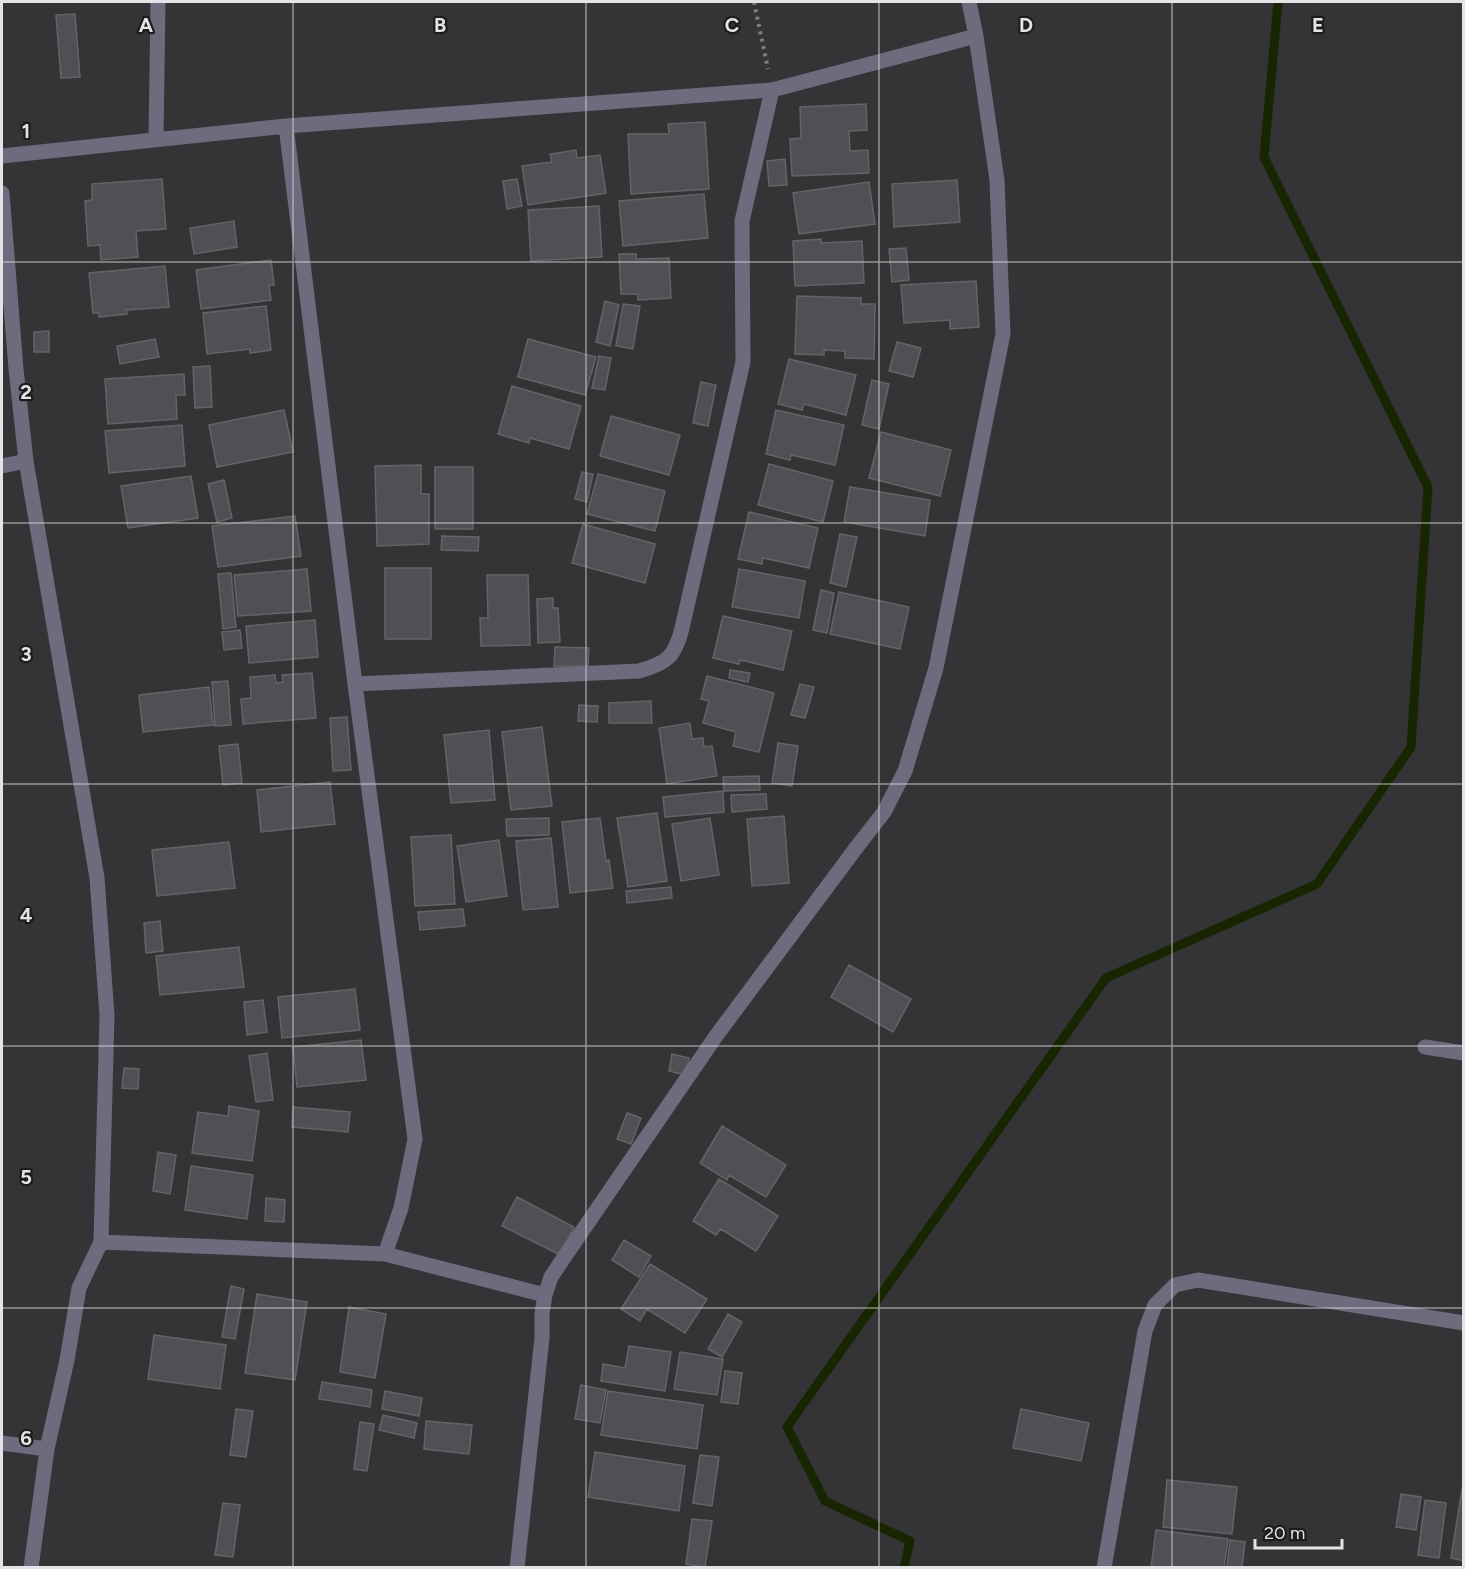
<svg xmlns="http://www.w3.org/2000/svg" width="1465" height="1569" font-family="Figtree,sans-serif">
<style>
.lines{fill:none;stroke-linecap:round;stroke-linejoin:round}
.stream{stroke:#172501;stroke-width:9}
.building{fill:#504f53;stroke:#646467;stroke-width:1.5}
.path{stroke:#7e7e81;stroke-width:4;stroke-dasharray:3 4.5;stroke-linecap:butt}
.minor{stroke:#6d6b7d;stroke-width:15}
.grid{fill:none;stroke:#e4e4e6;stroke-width:1.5;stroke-opacity:0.55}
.grid-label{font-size:20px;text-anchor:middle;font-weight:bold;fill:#e4e4e6;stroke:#1c1c1d;stroke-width:4.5;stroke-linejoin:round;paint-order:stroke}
</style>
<rect width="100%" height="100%" fill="#343437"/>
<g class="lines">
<path class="stream" d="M904,1568L910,1541L825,1501L787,1427L1106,978L1317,884L1411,747L1428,487L1264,157L1278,2"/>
</g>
<path class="building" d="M75,14L80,77L61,78L56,15Z
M866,104L867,130L849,131L850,151L868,150L869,173L792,176L790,139L801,138L800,107Z
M705,122L709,189L631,194L628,134H669L668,124Z
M576,150L577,158L600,155L606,193L528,205L522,166L552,162L550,154Z
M785,159L787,185L769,186L767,161Z
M162,179L166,229L136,231L138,257L101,260L100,245L88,246L85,201L92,200V184Z
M517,179L522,206L507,209L503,181Z
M957,180L960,222L894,227L892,184Z
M869,182L875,224L799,234L793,193Z
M704,194L708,238L623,246L619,201Z
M599,206L602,257L531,261L528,210Z
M234,221L237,247L194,254L190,228Z
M821,239V243L862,241L864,283L795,286L793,241Z
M906,248L909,280L892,282L889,249Z
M619,254H636V259L669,258L671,298L638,300V294H621Z
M271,260L274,285H269L271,300L201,309L196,270Z
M165,266L169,307L126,310L127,314L99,317V313H93L89,273Z
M976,281L979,327L950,329V320L904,323L901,285Z
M797,296L861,298V304H875L874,359L845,358V351L824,350V355L795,354Z
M605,301L619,305L610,346L596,342Z
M623,304L640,306L633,349L616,346Z
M266,306L271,350L250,353V349L207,354L203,313Z
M49,331V352H34V332Z
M155,339L159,357L120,364L117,346Z
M528,339L596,357L585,395L518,377Z
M897,342L921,348L913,377L889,371Z
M599,356L611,358L605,390L592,388Z
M789,359L856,375L846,415L804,404L802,410L778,404Z
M210,366L212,407L195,408L193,367Z
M184,374L185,395H176L177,419L108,424L105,379Z
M872,380L889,384L879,429L862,425Z
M701,382L716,385L708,426L693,423Z
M512,386L581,406L569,449L530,438L529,443L498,434Z
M284,410L293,452L217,467L209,425Z
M776,410L844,425L835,465L791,455L790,460L766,454Z
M611,416L680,435L669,475L600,456Z
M182,425L185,466L109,473L105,431Z
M881,432L951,450L940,496L869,478Z
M769,464L833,481L823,522L758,505Z
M421,465V494H429V544L377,546L375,466Z
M435,467H473V529H435Z
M582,472L593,474L587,502L575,499Z
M598,474L665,491L655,531L587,514Z
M191,476L198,518L128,528L121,486Z
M224,480L232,518L217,522L208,484Z
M850,487L930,500L925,536L844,522Z
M749,512L818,528L809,568L763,558L762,564L738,559Z
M295,516L301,556L218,567L212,526Z
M583,524L655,544L645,583L572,563Z
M840,534L857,537L846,587L830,583Z
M442,536L479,537L478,551L441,550Z
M385,568H431V639H385Z
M307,569L311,611L238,616L234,575Z
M739,569L805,581L799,618L732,607Z
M231,573L236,627L223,629L218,574Z
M487,575H528L530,645L481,646L480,618H488Z
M821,590L834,593L827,633L813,630Z
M839,592L909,607L900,649L830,634Z
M553,598V608H558L560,642L538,643L537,599Z
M723,616L792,631L783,670L740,660L739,664L713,658Z
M315,620L318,657L249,663L246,626Z
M240,630L242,648L224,650L222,632Z
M555,647L589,648L588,666H554Z
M730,670L750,673L748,682L729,678Z
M312,673L316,718L243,724L241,699L251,698L250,677L275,675L276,683L283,682L282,675Z
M707,676L774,693L759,752L733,746L736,732L703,723L709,701L701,699Z
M228,681L231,725L215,726L212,682Z
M800,684L814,687L805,718L791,715Z
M209,687L213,725L143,732L139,695Z
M651,701L652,723H609V703Z
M579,705L598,706L597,722L578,721Z
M347,717L351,770L333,771L330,718Z
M690,723L692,739L703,738L704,747L712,746L717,776L667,784L659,728Z
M542,727L552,806L511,810L502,732Z
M489,730L495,800L451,803L444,735Z
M778,743L798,746L792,786L772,783Z
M238,744L242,783L223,785L219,746Z
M759,776L760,790L724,791L723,777Z
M330,782L335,824L261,832L257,790Z
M723,791L724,812L665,817L663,797Z
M766,794L767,809L732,812L731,795Z
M657,813L667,881L628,887L617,818Z
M784,816L789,883L752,886L747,819Z
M549,818V835L507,836L506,819Z
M600,818L606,861L609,860L613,888L570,893L562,822Z
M710,818L719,875L681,881L672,824Z
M451,835L455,904L415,906L411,837Z
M551,838L558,907L523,910L516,841Z
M499,840L507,896L466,902L457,846Z
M229,842L235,888L157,896L152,850Z
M671,887L672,898L627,903L626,891Z
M463,909L465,926L420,930L418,912Z
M160,921L163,951L146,953L144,923Z
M239,947L244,987L160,995L156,956Z
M849,965L911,999L893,1032L831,997Z
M355,989L360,1030L282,1038L278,997Z
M263,1000L267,1032L247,1035L244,1002Z
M361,1040L366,1080L297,1087L293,1047Z
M267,1053L273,1100L256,1102L249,1056Z
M672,1054L689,1058L685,1075L669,1071Z
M124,1068L139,1069L138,1089L122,1088Z
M229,1106L259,1111L252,1161L192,1153L198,1112L228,1116Z
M293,1107L350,1112L348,1132L292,1127Z
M627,1113L641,1118L631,1144L617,1139Z
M722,1126L786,1165L766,1197L729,1175L727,1180L700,1163Z
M158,1152L176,1155L170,1194L153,1191Z
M191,1166L253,1175L247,1219L185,1210Z
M719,1179L778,1216L756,1251L721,1229L716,1235L693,1221Z
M517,1197L574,1227L560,1255L502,1226Z
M266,1198L285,1200L284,1222L265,1221Z
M624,1240L651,1256L639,1277L612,1260Z
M650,1264L707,1299L685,1333L647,1309L640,1321L621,1309Z
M231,1286L244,1289L235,1339L222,1337Z
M257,1294L307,1302L295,1380L245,1373Z
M349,1307L386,1314L375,1378L340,1372Z
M728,1314L742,1322L722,1357L708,1349Z
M154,1335L226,1345L220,1389L148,1379Z
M629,1346L671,1352L665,1391L601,1381L603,1364L625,1368Z
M680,1352L723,1359L717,1395L674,1389Z
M725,1371L742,1373L738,1404L721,1402Z
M322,1382L372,1390L370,1407L319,1399Z
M581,1385L606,1390L600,1423L575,1419Z
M385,1391L422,1398L419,1416L382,1409Z
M608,1391L703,1405L697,1449L601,1435Z
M236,1409L253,1411L246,1457L230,1455Z
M1021,1409L1089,1423L1081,1461L1013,1448Z
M383,1415L417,1423L414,1438L379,1430Z
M426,1421L472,1425L469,1454L424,1449Z
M360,1422L374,1424L367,1471L354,1469Z
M595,1452L685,1466L679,1511L588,1497Z
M700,1455L719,1457L712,1506L693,1503Z
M1167,1480L1237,1487L1232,1534L1163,1527Z
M1463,1483H1464V1561L1451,1558Z
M1401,1494L1421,1497L1416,1530L1396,1527Z
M1425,1500L1446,1503L1439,1558L1418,1555Z
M223,1503L240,1505L233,1557L215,1555Z
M692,1519L712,1521L705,1567L686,1564Z
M1156,1530L1228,1539L1224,1568H1151Z
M1230,1540L1245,1542L1242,1568H1227Z"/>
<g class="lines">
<path class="path" d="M754,2L768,69"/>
<path class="minor" d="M286,126L355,684L415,1139L401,1208L385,1254
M156,139L158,2
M2,156L286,126L772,90L976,36
M2,193L16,369L26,461L97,878L107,1015L101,1242L385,1254L545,1295L551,1277L563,1259L716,1036L856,848L884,812L905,771L936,668L1003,334L997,180L976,36L969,2
M2,466L26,461
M355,684L639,671C667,663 675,657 682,628L743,362L742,221L772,90
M1425,1047L1464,1053
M2,1443L47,1449
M31,1568L47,1449L67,1360L79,1288L101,1242
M517,1568L542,1338V1314L545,1295
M1104,1568L1145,1331L1155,1305L1175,1285L1198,1280L1464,1323"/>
</g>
<path class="grid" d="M293,2V1568M586,2V1568M879,2V1568M1172,2V1568M2,262H1464M2,523H1464M2,784H1464M2,1046H1464M2,1308H1464"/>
<g class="grid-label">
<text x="146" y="32">A</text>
<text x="440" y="32">B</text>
<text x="732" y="32">C</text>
<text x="1026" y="32">D</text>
<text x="1318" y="32">E</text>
<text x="26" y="138">1</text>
<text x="26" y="399">2</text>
<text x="26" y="661">3</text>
<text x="26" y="922">4</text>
<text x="26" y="1184">5</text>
<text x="26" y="1445">6</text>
</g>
<rect width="1465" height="1569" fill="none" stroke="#e4e4e6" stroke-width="6"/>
<path d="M1255 1539v9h87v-9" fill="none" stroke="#e4e4e6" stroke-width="3"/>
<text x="1264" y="1539" font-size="18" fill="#e4e4e6" stroke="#1c1c1d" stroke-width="4.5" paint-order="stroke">20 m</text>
</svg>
